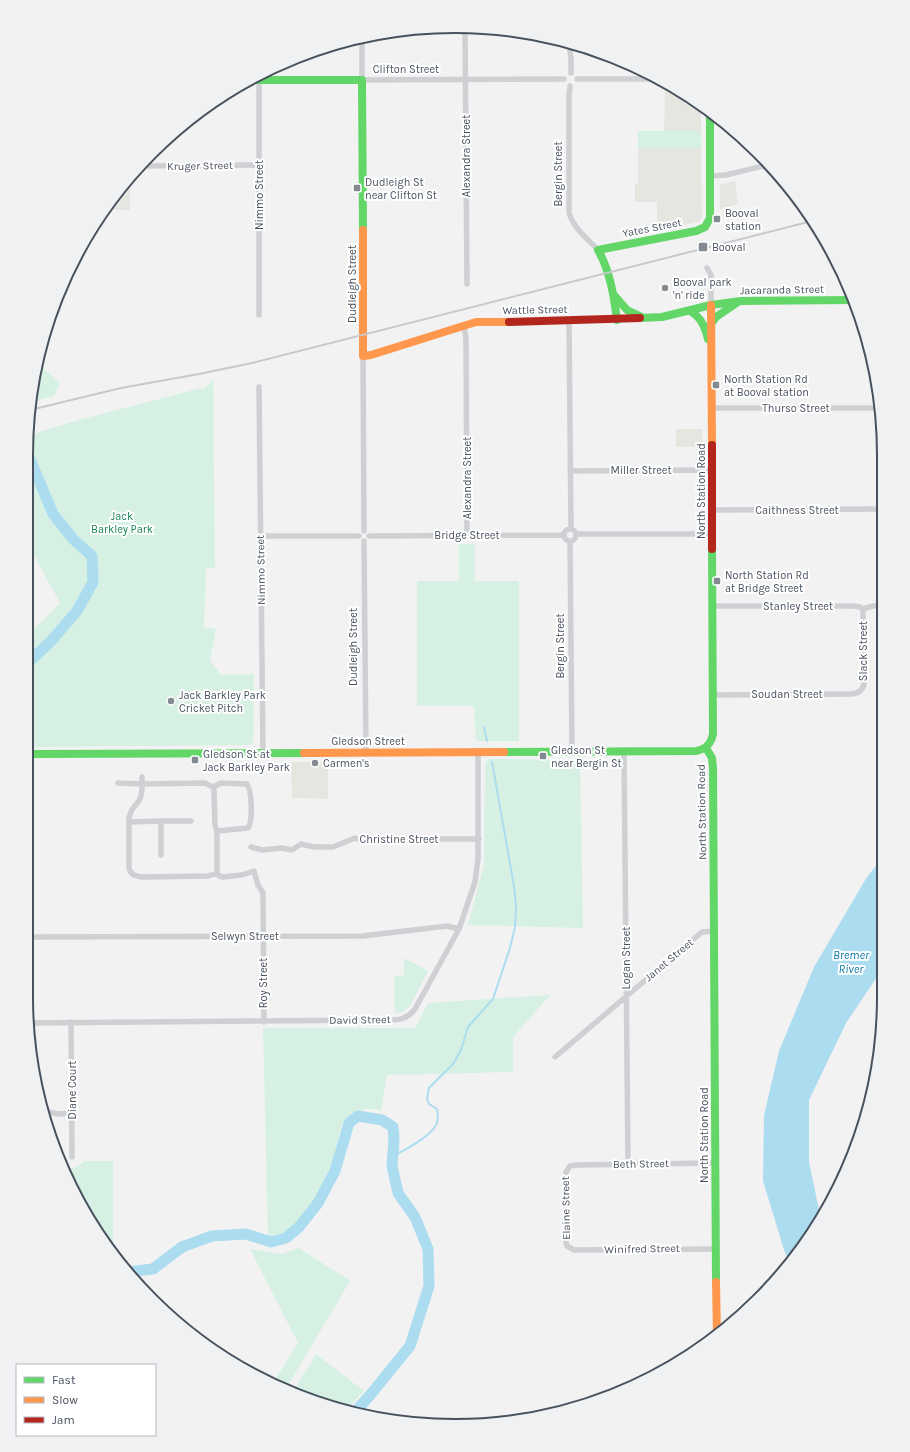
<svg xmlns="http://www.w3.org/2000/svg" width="910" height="1452" font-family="Karla,sans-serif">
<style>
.commercial{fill:#e6e6e1}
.green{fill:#d6f1e3}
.water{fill:#abdcf0}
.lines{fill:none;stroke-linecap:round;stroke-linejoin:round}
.stream{stroke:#abdcf0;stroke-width:2}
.river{stroke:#abdcf0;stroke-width:11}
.street{stroke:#ced0d3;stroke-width:5.5}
.fast{stroke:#63d668;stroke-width:8}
.slow{stroke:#ff974d;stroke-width:8}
.jam{stroke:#b3261e;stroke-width:8}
.rail{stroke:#c8c9cc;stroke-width:2}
.poi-dot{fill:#848a92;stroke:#fff;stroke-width:1.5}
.labels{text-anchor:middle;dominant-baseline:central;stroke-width:4;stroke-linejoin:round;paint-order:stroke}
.street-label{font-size:11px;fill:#48525f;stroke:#fff}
.poi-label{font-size:11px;fill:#48525f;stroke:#fff;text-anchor:start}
.park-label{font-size:11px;fill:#158456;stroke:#fff}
.water-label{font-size:12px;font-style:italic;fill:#097aa9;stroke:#fff}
.rim{fill:none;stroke:#48525f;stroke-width:2}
</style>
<rect width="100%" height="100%" fill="#f2f2f2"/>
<path class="commercial" d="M665,85H669L701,105V131H664Z
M638,148H701L702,217L698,222L657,230V202H635V184H638Z
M130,177V210H106L115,194Z
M735,181L738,204L720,209V185Z
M676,429H702L703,447H676Z
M291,762H328V799L292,798Z"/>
<path class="green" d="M638,131H701V148H638Z
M39,364L60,384L54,396L30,402Z
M213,380L215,568L206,569L204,627L216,629L210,660L221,675L254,674L253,743L250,745L30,747V633L60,603L30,548V435L75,421L201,388L204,389Z
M459,544H475V581H519V741H476L474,706H417V581H459Z
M489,759L580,760L583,928L468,925L484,865L485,763Z
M404,958L428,971L410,1006L401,1013H395L394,977L404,975Z
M550,995L513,1037V1072L387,1075L381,1111C367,1105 352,1111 343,1123C340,1128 335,1154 333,1161C327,1181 302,1225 283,1233C279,1235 272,1235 268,1236L263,1028H415L428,1003Z
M84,1161H113V1255L98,1236L64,1166C72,1170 78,1168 84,1161Z
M299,1248L350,1281L286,1389L273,1383L298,1343L250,1249L281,1254Z
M316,1354L364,1391L347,1409L317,1403L293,1392Z"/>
<path class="water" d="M881,860V971L846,1023L809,1100V1162L820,1215L792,1262L785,1253L763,1181L764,1116L779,1051L814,967L867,877Z"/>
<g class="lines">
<path class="stream" d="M484,727L487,741
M393,1156C405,1150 430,1137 436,1125C439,1120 438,1114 437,1109L429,1104L427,1099L429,1088L453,1064L461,1050L468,1027L493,999L510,948L515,927L516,906L514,886L492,762"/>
<path class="river" d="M30,459L53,514L74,540L92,556L93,582L77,611L52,640L30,661
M127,1272L153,1269L182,1247L212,1236L246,1234L271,1242L286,1238L299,1227L318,1203L335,1171L349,1123L358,1116L382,1120L393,1127L394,1139L392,1166L398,1193L415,1217L428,1249L429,1286L410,1346L371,1394L356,1411"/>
<path class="street" d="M465,28L467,284
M362,38V80L564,79
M569,42L571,59V73
M577,79H658
M570,86L569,96V213C574,229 587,238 598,250
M140,166L259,165
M710,176L726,175L767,165
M707,268L711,275V305
M259,315V75
M569,321L571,528
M464,325L466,339L467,535
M363,356L364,531
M259,387L263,753
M711,408H880
M570,471L712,470
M712,510L883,509
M564 535a6 6 0 1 1 12 0a6 6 0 1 1-12 0Z
M576,534H712
M261,536H359
M369,536L564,535
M364,541L366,752
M570,541L572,751
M713,606H853L860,607L863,609L873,606L882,605
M713,695L851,694C858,694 862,691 864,684L863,609
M624,752L628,1164
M142,777V784L205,783L213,787L214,790L215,825L217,831L248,828C253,822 252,791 247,784L221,783L213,787
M118,783L142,784C143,806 132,802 129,818V867C130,875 135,876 142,877L208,876L217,873V831
M161,821H191
M129,822L161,821V855
M251,847L262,850L282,848L292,850L301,844L314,847H333L355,838L363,841L377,839H479
M217,873L219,876L223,877L242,875L254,871L258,885L263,893L264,1022
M30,937L363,936L447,926L459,929
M71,1022L72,1157
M30,1023L388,1020C400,1020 407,1019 415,1009L459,929L475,882L478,859V751
M555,1057L702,932L714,931
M43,1111L59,1114L72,1113
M715,1163L577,1165L570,1166L566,1172V1242L567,1246L574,1250L715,1249"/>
<path class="fast" d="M249,80H362L363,230
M614,295L627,310L642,317
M690,311C701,317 705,327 708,339
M640,318L662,317L711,305L741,301L853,300
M617,320C614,296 610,271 598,250L696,231L705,227L710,218V111
M711,324L716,317L738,302
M706,748L712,758L713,768L716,1282
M504,752L696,751C706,749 711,744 713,734L712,549
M30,754L304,753"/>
<path class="slow" d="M363,230V356L371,355L476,322H509
M711,305L712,445
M304,753L504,752
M716,1282L717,1335"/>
<path class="jam" d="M509,322L640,318
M712,445V549"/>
<path class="rail" d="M30,410L121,388L199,374L252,363L812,221"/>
</g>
<g class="poi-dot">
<rect x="353" y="184" width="8" height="8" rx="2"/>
<rect x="713" y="215" width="8" height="8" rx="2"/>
<rect x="698" y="242" width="10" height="10" rx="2"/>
<circle cx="665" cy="288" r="4"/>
<rect x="712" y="381" width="8" height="8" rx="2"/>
<rect x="713" y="577" width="8" height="8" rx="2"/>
<circle cx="171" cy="701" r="4"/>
<rect x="539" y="752" width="8" height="8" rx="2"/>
<rect x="191" y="756" width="8" height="8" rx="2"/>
<circle cx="315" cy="763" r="4"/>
</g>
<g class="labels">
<g class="street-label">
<text x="406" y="69">Clifton Street</text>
<text transform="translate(466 156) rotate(-90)">Alexandra Street</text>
<text transform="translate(200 166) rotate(-1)">Kruger Street</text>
<text transform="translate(558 174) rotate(-90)">Bergin Street</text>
<text transform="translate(259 195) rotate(-90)">Nimmo Street</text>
<text transform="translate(652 228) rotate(-11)">Yates Street</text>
<text transform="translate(352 284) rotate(-90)">Dudleigh Street</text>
<text transform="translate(782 290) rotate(-1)">Jacaranda Street</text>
<text transform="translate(535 310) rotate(-1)">Wattle Street</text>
<text x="796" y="408">Thurso Street</text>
<text x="641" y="470">Miller Street</text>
<text transform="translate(467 478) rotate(-90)">Alexandra Street</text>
<text transform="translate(701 491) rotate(-90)">North Station Road</text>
<text x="797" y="510">Caithness Street</text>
<text x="467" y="535">Bridge Street</text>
<text transform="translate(261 570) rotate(-91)">Nimmo Street</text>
<text x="798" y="606">Stanley Street</text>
<text transform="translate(560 646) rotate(-90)">Bergin Street</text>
<text transform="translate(353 647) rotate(-90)">Dudleigh Street</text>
<text transform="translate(863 651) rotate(-90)">Slack Street</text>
<text x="787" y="694">Soudan Street</text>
<text x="368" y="741">Gledson Street</text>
<text transform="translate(702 812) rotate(-91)">North Station Road</text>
<text x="399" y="839">Christine Street</text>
<text x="245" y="936">Selwyn Street</text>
<text transform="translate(626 958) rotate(-90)">Logan Street</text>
<text transform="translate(669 960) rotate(-40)">Janet Street</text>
<text transform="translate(263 983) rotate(-90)">Roy Street</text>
<text transform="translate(360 1020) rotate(-1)">David Street</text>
<text transform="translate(72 1090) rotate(-90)">Diane Court</text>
<text transform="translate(704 1135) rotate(-90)">North Station Road</text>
<text transform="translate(641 1164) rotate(-1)">Beth Street</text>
<text transform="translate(566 1208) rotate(-91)">Elaine Street</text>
<text transform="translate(642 1249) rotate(-1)">Winifred Street</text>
</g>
<g class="poi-label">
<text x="365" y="182">Dudleigh St<tspan x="365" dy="13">near Clifton St</tspan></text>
<text x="725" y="213">Booval<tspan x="725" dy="13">station</tspan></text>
<text x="712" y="247">Booval</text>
<text x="673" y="282">Booval park<tspan x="673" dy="13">'n' ride</tspan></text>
<text x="724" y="379">North Station Rd<tspan x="724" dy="13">at Booval station</tspan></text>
<text x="725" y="575">North Station Rd<tspan x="725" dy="13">at Bridge Street</tspan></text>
<text x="179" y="695">Jack Barkley Park<tspan x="179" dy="13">Cricket Pitch</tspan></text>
<text x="551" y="750">Gledson St<tspan x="551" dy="13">near Bergin St</tspan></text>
<text x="203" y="754">Gledson St at<tspan x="203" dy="13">Jack Barkley Park</tspan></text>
<text x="323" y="763">Carmen's</text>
</g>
<g class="park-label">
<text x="122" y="516">Jack<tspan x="122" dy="13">Barkley Park</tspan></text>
</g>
<g class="water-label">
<text x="851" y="955">Bremer<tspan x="851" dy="14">River</tspan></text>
</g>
</g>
<path d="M0 0H910V1452H0ZM455 33H455A422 422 0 0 1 877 455V997A422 422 0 0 1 455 1419H455A422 422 0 0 1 33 997V455A422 422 0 0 1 455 33Z" fill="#f0f1f2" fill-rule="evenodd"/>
<path class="rim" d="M455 33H455A422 422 0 0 1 877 455V997A422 422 0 0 1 455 1419H455A422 422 0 0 1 33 997V455A422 422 0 0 1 455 33Z"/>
<rect x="16" y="1364" width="140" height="72" fill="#ffffff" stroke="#b6babf"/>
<rect x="24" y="1377" width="20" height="6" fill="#63d668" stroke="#b6babf"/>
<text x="52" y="1384" font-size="12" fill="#48525f">Fast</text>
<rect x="24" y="1397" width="20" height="6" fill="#ff974d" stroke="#b6babf"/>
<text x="52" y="1404" font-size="12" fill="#48525f">Slow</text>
<rect x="24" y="1417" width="20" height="6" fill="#b3261e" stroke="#b6babf"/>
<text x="52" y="1424" font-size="12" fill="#48525f">Jam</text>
</svg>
